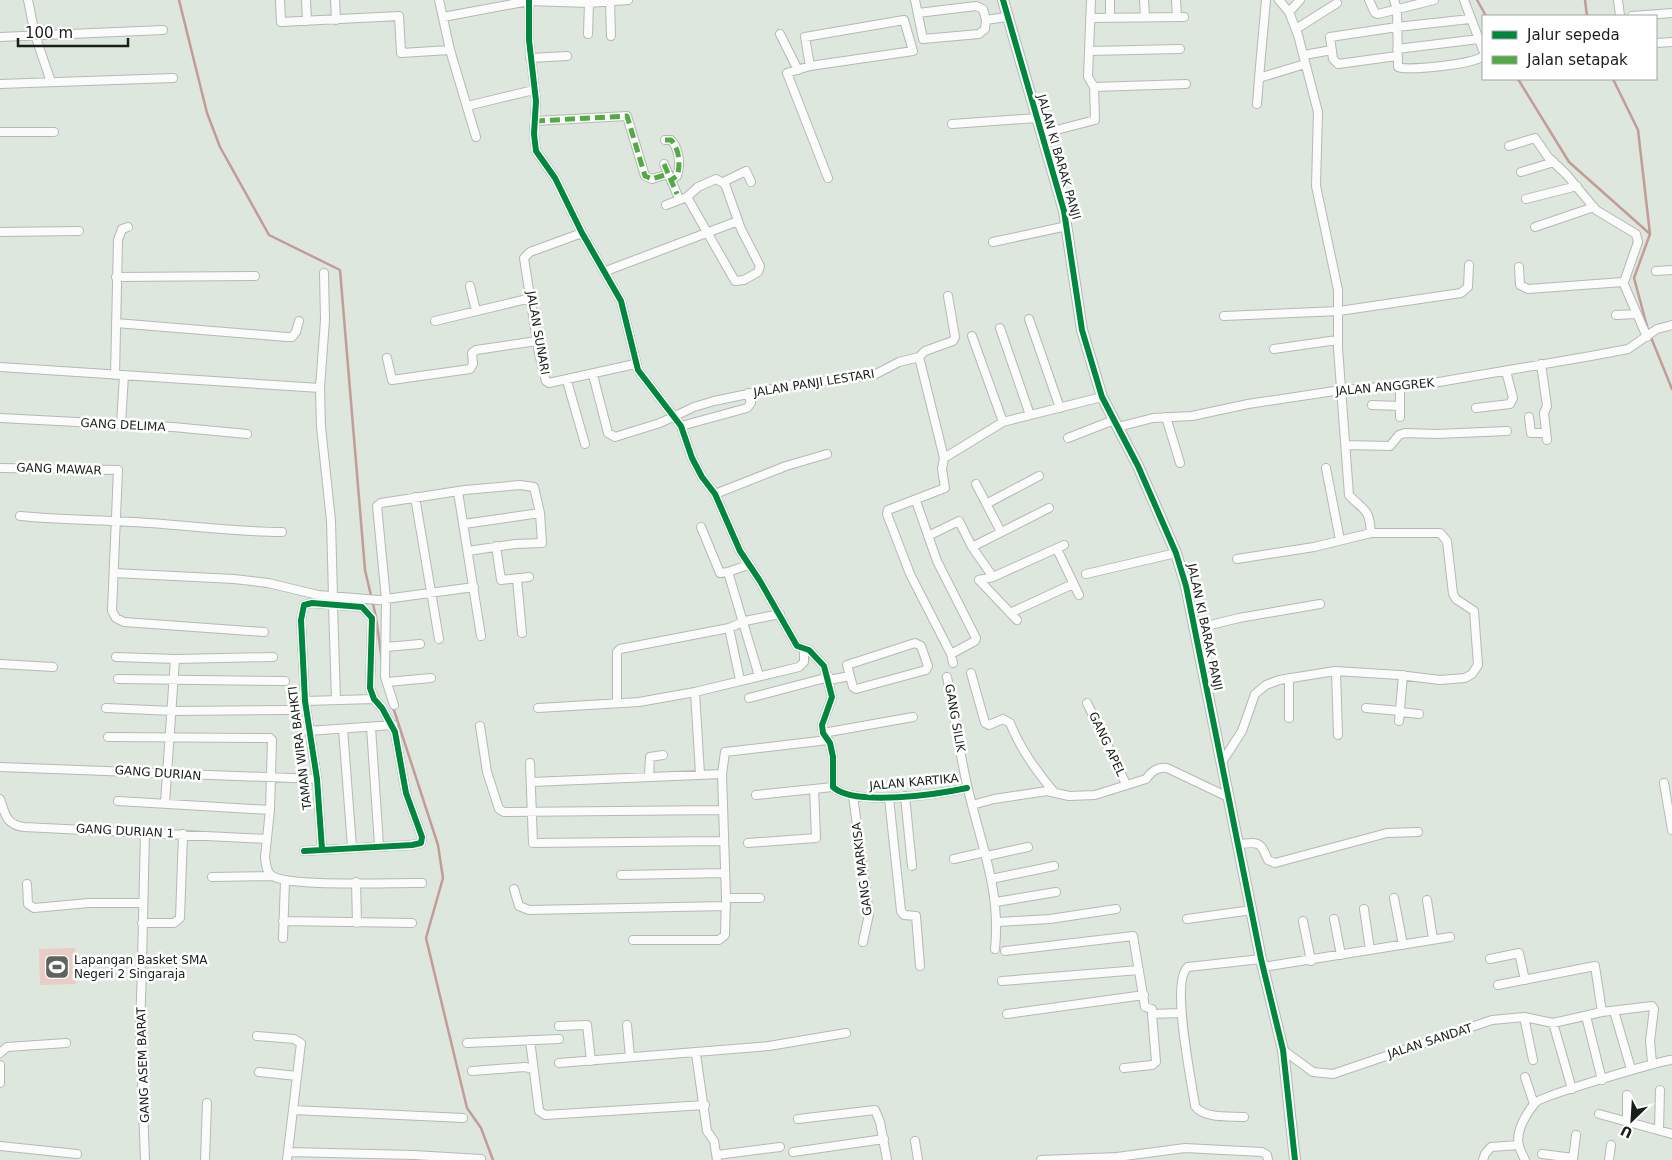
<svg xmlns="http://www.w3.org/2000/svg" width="1672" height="1160" font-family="'DejaVu Sans',sans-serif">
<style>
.green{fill:#e9ccc7}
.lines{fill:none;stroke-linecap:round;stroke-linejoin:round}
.stream{stroke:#c39b98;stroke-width:2.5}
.minor-casing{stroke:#b3bab3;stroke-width:10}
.tertiary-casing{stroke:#b3bab3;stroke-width:12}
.minor{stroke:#fafbfa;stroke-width:8}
.tertiary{stroke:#fafbfa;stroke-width:10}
.quiet{stroke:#52aa42;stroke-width:5;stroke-dasharray:10 5;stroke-linecap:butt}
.cycleway-casing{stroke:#fff;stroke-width:9}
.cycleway{stroke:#00873e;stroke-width:6}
.labels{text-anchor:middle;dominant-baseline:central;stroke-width:5;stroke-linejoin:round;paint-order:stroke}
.street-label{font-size:12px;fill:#181e18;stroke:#fff}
.poi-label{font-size:12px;fill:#181e18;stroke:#fff;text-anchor:start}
</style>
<rect width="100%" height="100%" fill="#dee7de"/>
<path class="green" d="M75,948L76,984L40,985L39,949Z"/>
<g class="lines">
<path class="stream" d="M179,0L207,113L220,147L269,235L340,270L365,570L376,617L382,661
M1477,0L1486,16
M1585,0L1587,16
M1518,79L1569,162L1650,234
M1613,79L1638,130L1650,234L1634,278L1648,330L1672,389
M393,707L438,845L443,878L426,938L467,1108L481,1128L493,1160"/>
<defs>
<path id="minor" d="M28,0L35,35L51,82
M280,0L281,22L399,16L401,53L450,50
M306,0L307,21
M335,0L336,20
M439,0L450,50L476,137
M529,0V40L536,101L534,134L536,151L555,178L582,233L621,301L638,370L681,426L692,458L702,477L715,494L740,551L760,581L797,646L809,650L824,666L832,697L822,725L823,733L830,743L833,757V787C854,807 939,794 967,788
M915,0L923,39L979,34L985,29L986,20L1006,17
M1144,0L1145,17
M1176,0L1177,17
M1266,0L1259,78L1305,64
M1279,0L1289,12L1298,35L1318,112L1316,186L1338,290V348L1349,495C1364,512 1369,506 1371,533
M1369,0L1375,13L1378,14L1434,0
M1394,0L1397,9L1398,67C1409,71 1476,64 1483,56
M1464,0L1483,50
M1618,0L1620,16
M610,2L611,36
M1289,12L1300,0
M918,13L976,6L983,9L986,20
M1632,16L1672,13
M443,17L529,1L589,3L628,0
M1090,18L1184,17
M1110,18V0
M1296,29L1337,3
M588,34L589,3
M780,34L798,70
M0,37L163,30
M1656,43L1672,42
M1397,49L1479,39
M1089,51L1180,49
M1304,55L1332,50
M1397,56L1338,64L1333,59L1330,37L1397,27L1470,19
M530,58L567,56
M810,66L805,37L904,20L913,51L810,66L787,73L828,178
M0,84L173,78
M1094,87L1186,84
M1257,104L1259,78
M467,106L534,90
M535,121L627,116L645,176L652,179L668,174
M952,124L1037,118
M0,132H54
M1041,134L1095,120L1094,87L1088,77L1091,0
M665,140H671C679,148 681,165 677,176L671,180
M1509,146L1535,138L1548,157L1566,174L1596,210L1636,234L1638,242L1624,282
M664,164L677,194
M1521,172L1554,162
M716,179L725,184L741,229L760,266L758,272L744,280L735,281L687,197L698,187Z
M723,182L746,171L751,182
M1526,199L1577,186
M666,205L687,197
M1535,227L1594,207
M0,232L79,231
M582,233L530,252L524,258L539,354L546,381L549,383L635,364
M993,242L1067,226
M1519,267L1520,285L1528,289L1623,282L1647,337
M606,271L738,221
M1656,271L1672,270
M324,273L325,320L320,388L321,427L331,521L333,596
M116,277L255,276
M470,286L476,311
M1616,315L1637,314
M1224,316L1339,311L1461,293L1468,287L1469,265
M1029,319L1060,408
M435,321L531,298
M116,323L287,337H292L296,332L299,321
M1000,328L1030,415
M972,336L1003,422
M1274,349L1337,340
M919,357L925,351L953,341L955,337L948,296
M387,358L392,380L470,369L473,364L472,353L476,350L537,341
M1541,364L1547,406L1544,413L1547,440
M0,367L320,388
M115,375L118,240L122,229L128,227
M593,375L608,433L615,437L660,423L694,407L714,401L796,384L874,375L899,362L919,357L944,458L942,469L945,488L888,510L887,514L910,574L951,654L953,663
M567,381L585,444
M1372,405L1400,406
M1476,408L1510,404L1513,398L1506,371
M1166,417L1180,463
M1400,417V386
M1529,417L1531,433H1546
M0,418L173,427L247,434
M121,424L124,375
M681,426L747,408L751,403L748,393
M1118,427L1153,418L1192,416L1248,404L1341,390L1433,383L1591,356L1628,349L1657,329L1672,325
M1068,438L1114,420
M1346,445L1390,446L1399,435L1405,433L1437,434L1507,431
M944,458L1003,422L1102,397
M0,468L118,470L112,611L116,618L124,622L264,632
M1326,468L1340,540
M976,484L1001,532
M458,492L481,636
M715,494L786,466L827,454
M415,497L439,639
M916,501L937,561L976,638L975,641L951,654
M986,504L1039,476
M20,516C63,520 106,520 149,523C194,526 237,532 282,532
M464,524L540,513
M701,527L720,573L728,572L748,565
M928,536L959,521L972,547L1049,508
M496,546L501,580L529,577
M972,547L993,577
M1057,549L1079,595
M728,572L759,676
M114,573L234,579L268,583L318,595L378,600L474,587
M1086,574L1176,553
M517,579L522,633
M979,580L993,577L1064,545
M979,580L1017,620
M333,605L336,700
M1010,613L1073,584
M729,628L740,680
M1194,629L1239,618L1320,604
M915,643L921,646L928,666L926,670L856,689L853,687L847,665Z
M386,647L420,644
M116,657L175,659L273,657
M0,664L53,667
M1336,671L1338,735
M971,673L985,723L989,725L1003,719L1010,723C1020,748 1036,771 1054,792
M947,677C955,714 959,752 968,789C981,845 1001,890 995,949
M118,679L285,681
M829,680L850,676
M387,682L431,678
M695,692L700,774
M749,698L829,677
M305,701L374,699
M617,703V652L620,649L729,628L745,621L780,614
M1087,703L1126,784
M394,705L385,677L386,599L377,506L381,503L465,490L520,485L534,487L540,513L542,543L515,544L468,551
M106,708L173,711L287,710
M538,708L639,702L695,692L799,667L804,662V649
M1366,708L1400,711
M1400,712L1419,714
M1289,718V678
M1399,721L1403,675
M480,726L487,772L499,809L504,812L723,810
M371,727L379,845
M343,729L352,847
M308,731L393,725
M823,733L913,717
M108,737L270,738L272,740L270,810L265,857C266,864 266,871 271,875C286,888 395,882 422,883
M1222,762L1242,731L1255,694L1266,685L1279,680L1335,671L1399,675L1440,680L1465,678L1472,674L1478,665L1474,611L1456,599L1453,594L1447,541L1440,533H1371L1314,547L1237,559
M530,763L533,843L724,841
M0,767L317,779
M649,776L650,757L663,755
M532,782L722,774
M1664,783L1672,830
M756,795L833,787
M853,796L869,914L863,942
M905,796L912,866
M889,798L901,911L904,915L916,916L920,966
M0,799C5,814 6,825 24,827L267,839
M118,801L270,810
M165,803L175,659
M972,805L994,799L1047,791L1069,796L1095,795L1146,779C1152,771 1157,767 1167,768L1228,797
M748,843L816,838L814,789
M1239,844C1259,842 1260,841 1268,860L1275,863L1387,833L1418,832
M304,851L412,845L421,843L422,837L406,793L395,732L382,708L374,699L370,688L372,618L362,607L312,603L304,605L301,620L305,701L317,779L322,849
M987,856L1028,847
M954,859L985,852
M621,875L725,873
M212,877L272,876
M991,879L1054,866
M356,882L357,923
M27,884L28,904L34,908L89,903H142
M514,889L519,906L529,910L726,906
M726,898H760
M1394,898L1403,945
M1427,900L1433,939
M996,902L1056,892
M1364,909L1370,950
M1187,919L1252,910
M1334,919L1341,955
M283,921L412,923
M1303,921L1311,961
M998,922L1050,919L1116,909
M142,923H174L180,918L183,834
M283,938L285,881
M633,940H719L725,935L726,898L722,774L725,752L828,740
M1005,951L1133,936L1145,1007L1152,1009L1153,1014
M1490,959L1519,953L1525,980
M142,964L145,832
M1263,967L1450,937
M142,971L140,1026L145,1160
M1002,981L1139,970
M1498,985L1595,966L1602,1012
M1614,1011L1631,1069
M1007,1014L1144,995
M1586,1016L1602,1080
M1524,1017L1533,1060
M1553,1023L1572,1089
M627,1025L630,1057
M559,1026L587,1025L591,1061
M257,1036L294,1039L301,1043L287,1160
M530,1040L539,1111L545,1115L705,1105
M467,1043L559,1039
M1283,1050L1313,1072L1333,1074L1492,1020L1524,1017L1553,1023L1602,1012L1652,1006L1654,1009L1650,1041L1652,1063
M0,1053L7,1047L66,1043
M696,1054L707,1131L714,1141L717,1160
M559,1063L769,1046L846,1033
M0,1065V1083
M1124,1068L1152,1065L1156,1062L1152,1014L1181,1013
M472,1071L525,1067L533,1069
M259,1072L297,1076
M1525,1077L1534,1104
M293,1110L463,1118
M1599,1114L1672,1134
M1244,1117C1230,1116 1204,1119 1195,1106C1192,1083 1170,980 1188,967L1261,959
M798,1119L875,1110L880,1122L887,1160
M1627,1121V1095
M1659,1130L1660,1090
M915,1141L918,1160
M0,1146L77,1154
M288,1152L414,1155L481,1159
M793,1152L884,1139
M1542,1154L1573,1158
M717,1155L780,1147
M205,1160L207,1103
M1041,1160L1117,1157L1185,1148L1262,1152L1267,1155L1268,1160
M1483,1160L1485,1154L1491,1147L1519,1145
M1525,1160C1523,1155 1520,1151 1519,1146C1515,1132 1526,1114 1535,1103C1540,1096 1654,1063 1670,1060
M1573,1160L1576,1135
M1609,1160L1611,1145"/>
<path id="tertiary" d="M1003,0L1064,211L1082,330L1102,397L1138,466L1176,553L1186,586L1261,959L1283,1050L1295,1160"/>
</defs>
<use href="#minor" class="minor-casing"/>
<use href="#tertiary" class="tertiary-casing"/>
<use href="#minor" class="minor"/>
<use href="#tertiary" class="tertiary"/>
<path class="quiet" d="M535,121L627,116L645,176L652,179L668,174
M665,140H671C679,148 681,165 677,176L671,180
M664,164L677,194"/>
<defs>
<path id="cycleway" d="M529,0V40L536,101L534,134L536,151L555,178L582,233L621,301L638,370L681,426L692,458L702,477L715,494L740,551L760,581L797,646L809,650L824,666L832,697L822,725L823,733L830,743L833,757V787C854,807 939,794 967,788
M1003,0L1064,211L1082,330L1102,397L1138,466L1176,553L1186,586L1261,959L1283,1050L1295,1160
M304,851L412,845L421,843L422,837L406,793L395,732L382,708L374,699L370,688L372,618L362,607L312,603L304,605L301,620L305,701L317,779L322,849"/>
</defs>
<use href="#cycleway" class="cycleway-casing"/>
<use href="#cycleway" class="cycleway"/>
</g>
<defs>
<symbol id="stadium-square" viewBox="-11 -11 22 22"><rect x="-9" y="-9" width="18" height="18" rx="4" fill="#5d645d" stroke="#fff"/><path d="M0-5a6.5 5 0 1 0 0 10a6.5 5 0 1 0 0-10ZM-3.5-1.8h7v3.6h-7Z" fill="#fff"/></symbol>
</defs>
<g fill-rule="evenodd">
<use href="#stadium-square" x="43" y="953" width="28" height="28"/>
</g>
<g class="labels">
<g class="street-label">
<text transform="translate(1059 157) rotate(74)">JALAN KI BARAK PANJI</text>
<text transform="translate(538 333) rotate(80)">JALAN SUNARI</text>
<text transform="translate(814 383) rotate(-9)">JALAN PANJI LESTARI</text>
<text transform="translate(1385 387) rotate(-5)">JALAN ANGGREK</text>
<text transform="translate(123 425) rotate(3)">GANG DELIMA</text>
<text transform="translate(59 469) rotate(2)">GANG MAWAR</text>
<text transform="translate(1205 627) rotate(78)">JALAN KI BARAK PANJI</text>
<text transform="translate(955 718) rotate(80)">GANG SILIK</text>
<text transform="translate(1107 744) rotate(65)">GANG APEL</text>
<text transform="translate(300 748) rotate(-97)">TAMAN WIRA BAHKTI</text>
<text transform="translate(158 773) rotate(4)">GANG DURIAN</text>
<text transform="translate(914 782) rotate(-5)">JALAN KARTIKA</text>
<text transform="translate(125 831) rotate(3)">GANG DURIAN 1</text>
<text transform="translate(862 869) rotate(-97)">GANG MARKISA</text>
<text transform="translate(1430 1041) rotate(-18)">JALAN SANDAT</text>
<text transform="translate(143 1065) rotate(-92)">GANG ASEM BARAT</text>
</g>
<g class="poi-label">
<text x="74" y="960">Lapangan Basket SMA<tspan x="74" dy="14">Negeri 2 Singaraja</tspan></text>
</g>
</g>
<rect x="1482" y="15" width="175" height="65" fill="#ffffff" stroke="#a3a5a3"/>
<rect x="1492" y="31" width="25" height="8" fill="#00873e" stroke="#a3a5a3"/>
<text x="1527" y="40" font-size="15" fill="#181e18">Jalur sepeda</text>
<rect x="1492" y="56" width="25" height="8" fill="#52aa42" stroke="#a3a5a3"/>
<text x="1527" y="65" font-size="15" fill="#181e18">Jalan setapak</text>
<g transform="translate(1632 1120) rotate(205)" stroke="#ffffff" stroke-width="4" paint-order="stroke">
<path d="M0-4L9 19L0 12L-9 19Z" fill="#181e18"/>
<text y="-8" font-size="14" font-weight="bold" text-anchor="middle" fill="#181e18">U</text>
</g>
<path d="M18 38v8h110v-8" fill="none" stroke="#181e18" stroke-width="2.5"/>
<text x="25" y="38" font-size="15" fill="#181e18" stroke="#ffffff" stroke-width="4" paint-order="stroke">100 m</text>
</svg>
